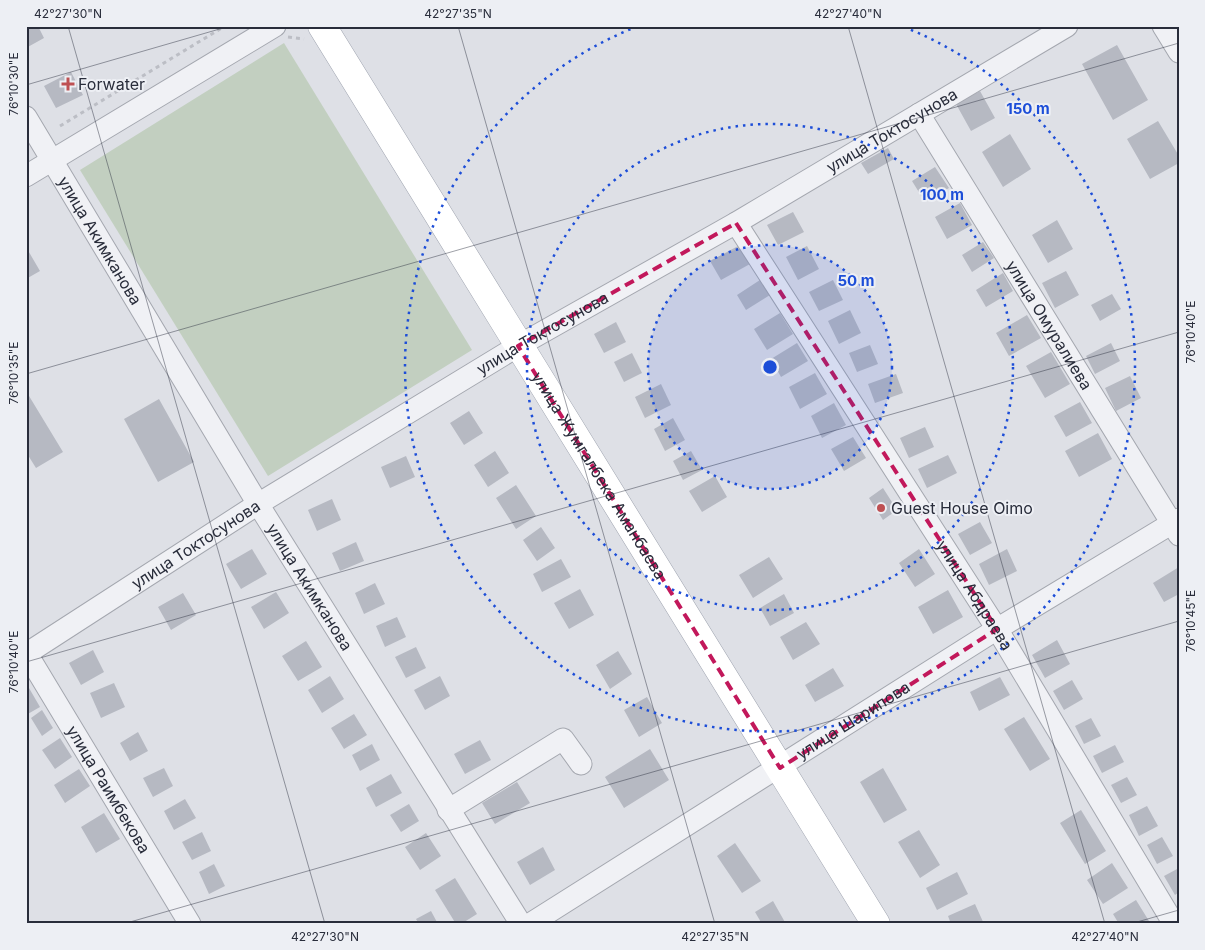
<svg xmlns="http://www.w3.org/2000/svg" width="1205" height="950" font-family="Inter,sans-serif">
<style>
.green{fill:#c2cfc0}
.building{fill:#b6b9c2}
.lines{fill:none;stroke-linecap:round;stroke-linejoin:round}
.minor-casing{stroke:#a4a7af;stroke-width:23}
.major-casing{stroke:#9fa4b0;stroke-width:29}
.path{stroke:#bcbec5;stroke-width:3;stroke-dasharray:4 4;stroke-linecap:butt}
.minor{stroke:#f0f1f5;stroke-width:21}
.major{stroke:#fff;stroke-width:28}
.marked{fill:none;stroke:#c2185b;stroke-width:4;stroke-dasharray:10 6;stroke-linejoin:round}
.ticks{fill:none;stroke:#292d3b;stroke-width:1;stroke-opacity:0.45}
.ring{fill:none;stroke:#1d4ed8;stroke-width:2.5;stroke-dasharray:2.5 5}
.poi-dot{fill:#be5053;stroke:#edeff4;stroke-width:2}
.labels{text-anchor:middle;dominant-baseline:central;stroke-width:4;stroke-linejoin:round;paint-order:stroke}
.poi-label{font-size:16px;fill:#292d3b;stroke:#edeff4;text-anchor:start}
.street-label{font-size:16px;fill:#292d3b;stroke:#edeff4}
.centre{fill:#1d4ed8;stroke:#edeff4;stroke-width:2.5}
.ring-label{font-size:15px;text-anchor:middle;font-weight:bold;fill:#1d4ed8;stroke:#edeff4;stroke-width:4;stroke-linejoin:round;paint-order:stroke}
.neatline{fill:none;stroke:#292d3b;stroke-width:2}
.ticks-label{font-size:12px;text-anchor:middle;fill:#292d3b}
</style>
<rect width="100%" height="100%" fill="#dee0e6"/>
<path class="green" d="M284,43L472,350L268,476L80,170Z"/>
<path class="building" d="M26,26H38L44,38L26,48Z
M1117,45L1148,100L1113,120L1082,64Z
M71,72L83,95L56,108L44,86Z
M980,91L995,118L971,131L956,104Z
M1158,121L1179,156V163L1150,179L1127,139Z
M1010,134L1031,169L1003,187L982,152Z
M888,148L894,159L868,174L861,163Z
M935,167L949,188L925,202L912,181Z
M960,203L972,225L947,239L935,217Z
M793,212L804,232L778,245L767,225Z
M1057,220L1073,249L1048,263L1032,235Z
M983,242L994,258L972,272L962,255Z
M740,245L750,264L721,280L710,261Z
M807,246L819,269L798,280L786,257Z
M26,247L40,271L26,279Z
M1066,271L1079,295L1055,308L1042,283Z
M1003,273L1013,291L986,307L976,290Z
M760,280L770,295L746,310L737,295Z
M833,280L843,300L819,311L809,292Z
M1112,294L1121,309L1100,321L1091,305Z
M850,310L861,333L839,344L828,321Z
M780,313L793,334L767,350L754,329Z
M1027,315L1041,338L1009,356L996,333Z
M616,322L626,342L604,353L594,334Z
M797,343L808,361L781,377L771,359Z
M1111,343L1120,361L1095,374L1086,356Z
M870,345L878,364L857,372L849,353Z
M1051,352L1070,384L1045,398L1026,366Z
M632,353L642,373L624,382L614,362Z
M815,373L827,394L800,409L789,387Z
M896,374L903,393L875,403L868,384Z
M1130,376L1141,398L1116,411L1105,388Z
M661,384L671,405L645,418L635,397Z
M26,391L63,452L36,468L26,452Z
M159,399L194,462L158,482L124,419Z
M1080,402L1092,423L1066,437L1054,416Z
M834,403L846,425L822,438L811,416Z
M469,411L483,433L464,445L450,423Z
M673,418L685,440L665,451L654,429Z
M925,427L934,447L909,458L900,438Z
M1098,433L1112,459L1079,477L1065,451Z
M853,437L866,458L844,471L831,449Z
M495,451L509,473L488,487L474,465Z
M691,451L702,470L683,480L673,461Z
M948,455L957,473L927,488L918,469Z
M406,456L415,477L390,488L381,467Z
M715,476L727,497L702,512L689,491Z
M516,485L536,516L516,529L496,498Z
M883,488L897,510L883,520L869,498Z
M332,499L341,520L317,531L308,510Z
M980,522L992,543L970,555L958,534Z
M541,527L555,548L537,561L523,540Z
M356,542L364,561L340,571L332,553Z
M252,549L267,574L241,589L226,564Z
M919,549L935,574L915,587L899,563Z
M1007,549L1017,571L989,585L979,564Z
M769,557L783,579L753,598L739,575Z
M561,559L571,577L542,592L533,574Z
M1179,567V594L1164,602L1153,583Z
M375,583L385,604L364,614L355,593Z
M580,589L594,615L569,629L554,603Z
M948,590L963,617L933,634L918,607Z
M276,592L289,613L264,629L251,607Z
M183,593L196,615L171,630L158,607Z
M784,594L794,613L770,626L760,608Z
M397,617L406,637L385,647L376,626Z
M806,622L820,644L793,660L780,637Z
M1057,640L1070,664L1045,678L1032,655Z
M306,641L322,667L298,681L282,656Z
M416,647L426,668L406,678L395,657Z
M93,650L104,672L81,685L69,663Z
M618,651L632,674L610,689L596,665Z
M833,668L844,686L815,702L805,685Z
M330,676L344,699L322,713L308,690Z
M440,676L450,696L425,710L414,690Z
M1000,677L1010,695L979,711L970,692Z
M1072,680L1083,699L1064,710L1053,691Z
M114,683L125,707L101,718L90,693Z
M29,688L40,707L26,715V689Z
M647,697L662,723L639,737L624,710Z
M42,710L53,728L42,736L31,718Z
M354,714L367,735L344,749L331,728Z
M1024,717L1050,759L1030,771L1004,729Z
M1091,718L1101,736L1084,744L1075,726Z
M138,732L148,751L130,761L120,743Z
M60,738L72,757L55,769L42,750Z
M480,740L491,760L465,774L454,754Z
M372,744L380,760L360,771L352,755Z
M1115,745L1124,762L1102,773L1093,756Z
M650,749L669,780L624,808L605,777Z
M164,768L173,786L153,797L143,778Z
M883,768L907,810L884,823L860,782Z
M79,769L90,786L65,803L54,785Z
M391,774L402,793L376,807L366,788Z
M1127,777L1137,795L1121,803L1111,785Z
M517,782L530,803L495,824L482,803Z
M185,799L196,818L174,830L164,811Z
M409,804L419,821L401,832L390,815Z
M1147,806L1158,826L1139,836L1129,815Z
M1081,810L1106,851L1085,864L1060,823Z
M104,813L120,839L96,853L81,827Z
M919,830L940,865L920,878L898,842Z
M202,832L211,851L192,860L182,842Z
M426,833L441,856L420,870L405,847Z
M1162,837L1173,856L1157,864L1147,845Z
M735,843L761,881L742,893L717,856Z
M543,847L555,870L530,885L517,862Z
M1112,863L1128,888L1103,904L1087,880Z
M214,864L225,886L209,894L199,872Z
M1179,868V892L1175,895L1164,876Z
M957,872L968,894L937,910L926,888Z
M455,878L477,914L461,924H456L435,890Z
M1136,900L1149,921L1144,924H1119L1113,914Z
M773,901L786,924H762L755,912Z
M975,904L984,924H951L948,916Z
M431,911L438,924H419L416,919Z"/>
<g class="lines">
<defs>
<g id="minor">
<path d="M1163,26L1179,52"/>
<path id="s1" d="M919,114L1179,535"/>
<path id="s2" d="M26,117L258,504L521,924"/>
<path d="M26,176L275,26"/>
<path id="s3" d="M736,223L997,629L1174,924"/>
<path id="s4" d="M26,654L258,504L518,346L736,223L1067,26"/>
<path id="s5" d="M27,654L190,924"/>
<path d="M448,810L563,739L581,764"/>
<path id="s6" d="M530,924L997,629L1179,519"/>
</g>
<g id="major">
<path id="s7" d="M322,26L876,924"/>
</g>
</defs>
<use href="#minor" class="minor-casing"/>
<use href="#major" class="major-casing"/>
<path class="path" d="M288,37L304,39
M60,126L225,26"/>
<use href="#minor" class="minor"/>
<use href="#major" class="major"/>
</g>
<path class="marked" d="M736,223L997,629L780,768L518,346Z"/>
<path class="ticks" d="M68,26L325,924M458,26L715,924M848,26L1105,924M26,85L230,26M26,374L1179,43M26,662L1179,332M123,924L1179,621M1130,924L1179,910"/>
<circle cx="770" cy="367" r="122" fill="#1d4ed8" fill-opacity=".12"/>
<g class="ring">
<circle cx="770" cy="367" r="122"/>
<circle cx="770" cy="367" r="243"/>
<path d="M904 27A365 365 0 1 1 636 27"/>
</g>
<g class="poi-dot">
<path d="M65.5 76.5h5v5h5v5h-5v5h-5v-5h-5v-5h5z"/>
<circle cx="881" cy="508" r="5"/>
</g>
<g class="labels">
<g class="poi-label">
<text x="78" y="84">Forwater</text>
<text x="891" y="508">Guest House Oimo</text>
</g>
<g class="street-label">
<text stroke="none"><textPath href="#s4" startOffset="1012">улица Токтосунова</textPath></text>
<text stroke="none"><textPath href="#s2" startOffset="144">улица Акимканова</textPath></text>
<text stroke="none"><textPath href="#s1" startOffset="248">улица Омуралиева</textPath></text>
<text stroke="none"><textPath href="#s4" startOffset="608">улица Токтосунова</textPath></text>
<text stroke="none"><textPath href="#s7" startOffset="528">улица Жумгалбека Аманбаева</textPath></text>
<text stroke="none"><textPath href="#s4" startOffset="202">улица Токтосунова</textPath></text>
<text stroke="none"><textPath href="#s2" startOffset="549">улица Акимканова</textPath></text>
<text stroke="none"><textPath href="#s3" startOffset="442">улица Абдраева</textPath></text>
<text stroke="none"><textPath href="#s6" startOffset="382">улица Шарипова</textPath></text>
<text stroke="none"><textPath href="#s5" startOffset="158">улица Раимбекова</textPath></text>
</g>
</g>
<circle cx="770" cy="367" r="8" class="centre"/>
<g class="ring-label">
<text x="1028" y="114">150 m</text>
<text x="942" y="200">100 m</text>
<text x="856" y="286">50 m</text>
</g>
<rect width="1205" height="950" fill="none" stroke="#edeff4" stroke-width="55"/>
<rect x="28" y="28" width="1150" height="894" class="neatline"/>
<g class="ticks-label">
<text x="68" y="18">42°27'30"N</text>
<text x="458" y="18">42°27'35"N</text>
<text x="848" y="18">42°27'40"N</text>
<text transform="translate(14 84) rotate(-90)" y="4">76°10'30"E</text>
<text transform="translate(1191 332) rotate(-90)" y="4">76°10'40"E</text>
<text transform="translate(14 373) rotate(-90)" y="4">76°10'35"E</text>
<text transform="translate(1191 621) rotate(-90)" y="4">76°10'45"E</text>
<text transform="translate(14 662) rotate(-90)" y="4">76°10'40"E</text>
<text x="325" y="941">42°27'30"N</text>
<text x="715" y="941">42°27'35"N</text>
<text x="1105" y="941">42°27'40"N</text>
</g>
</svg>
